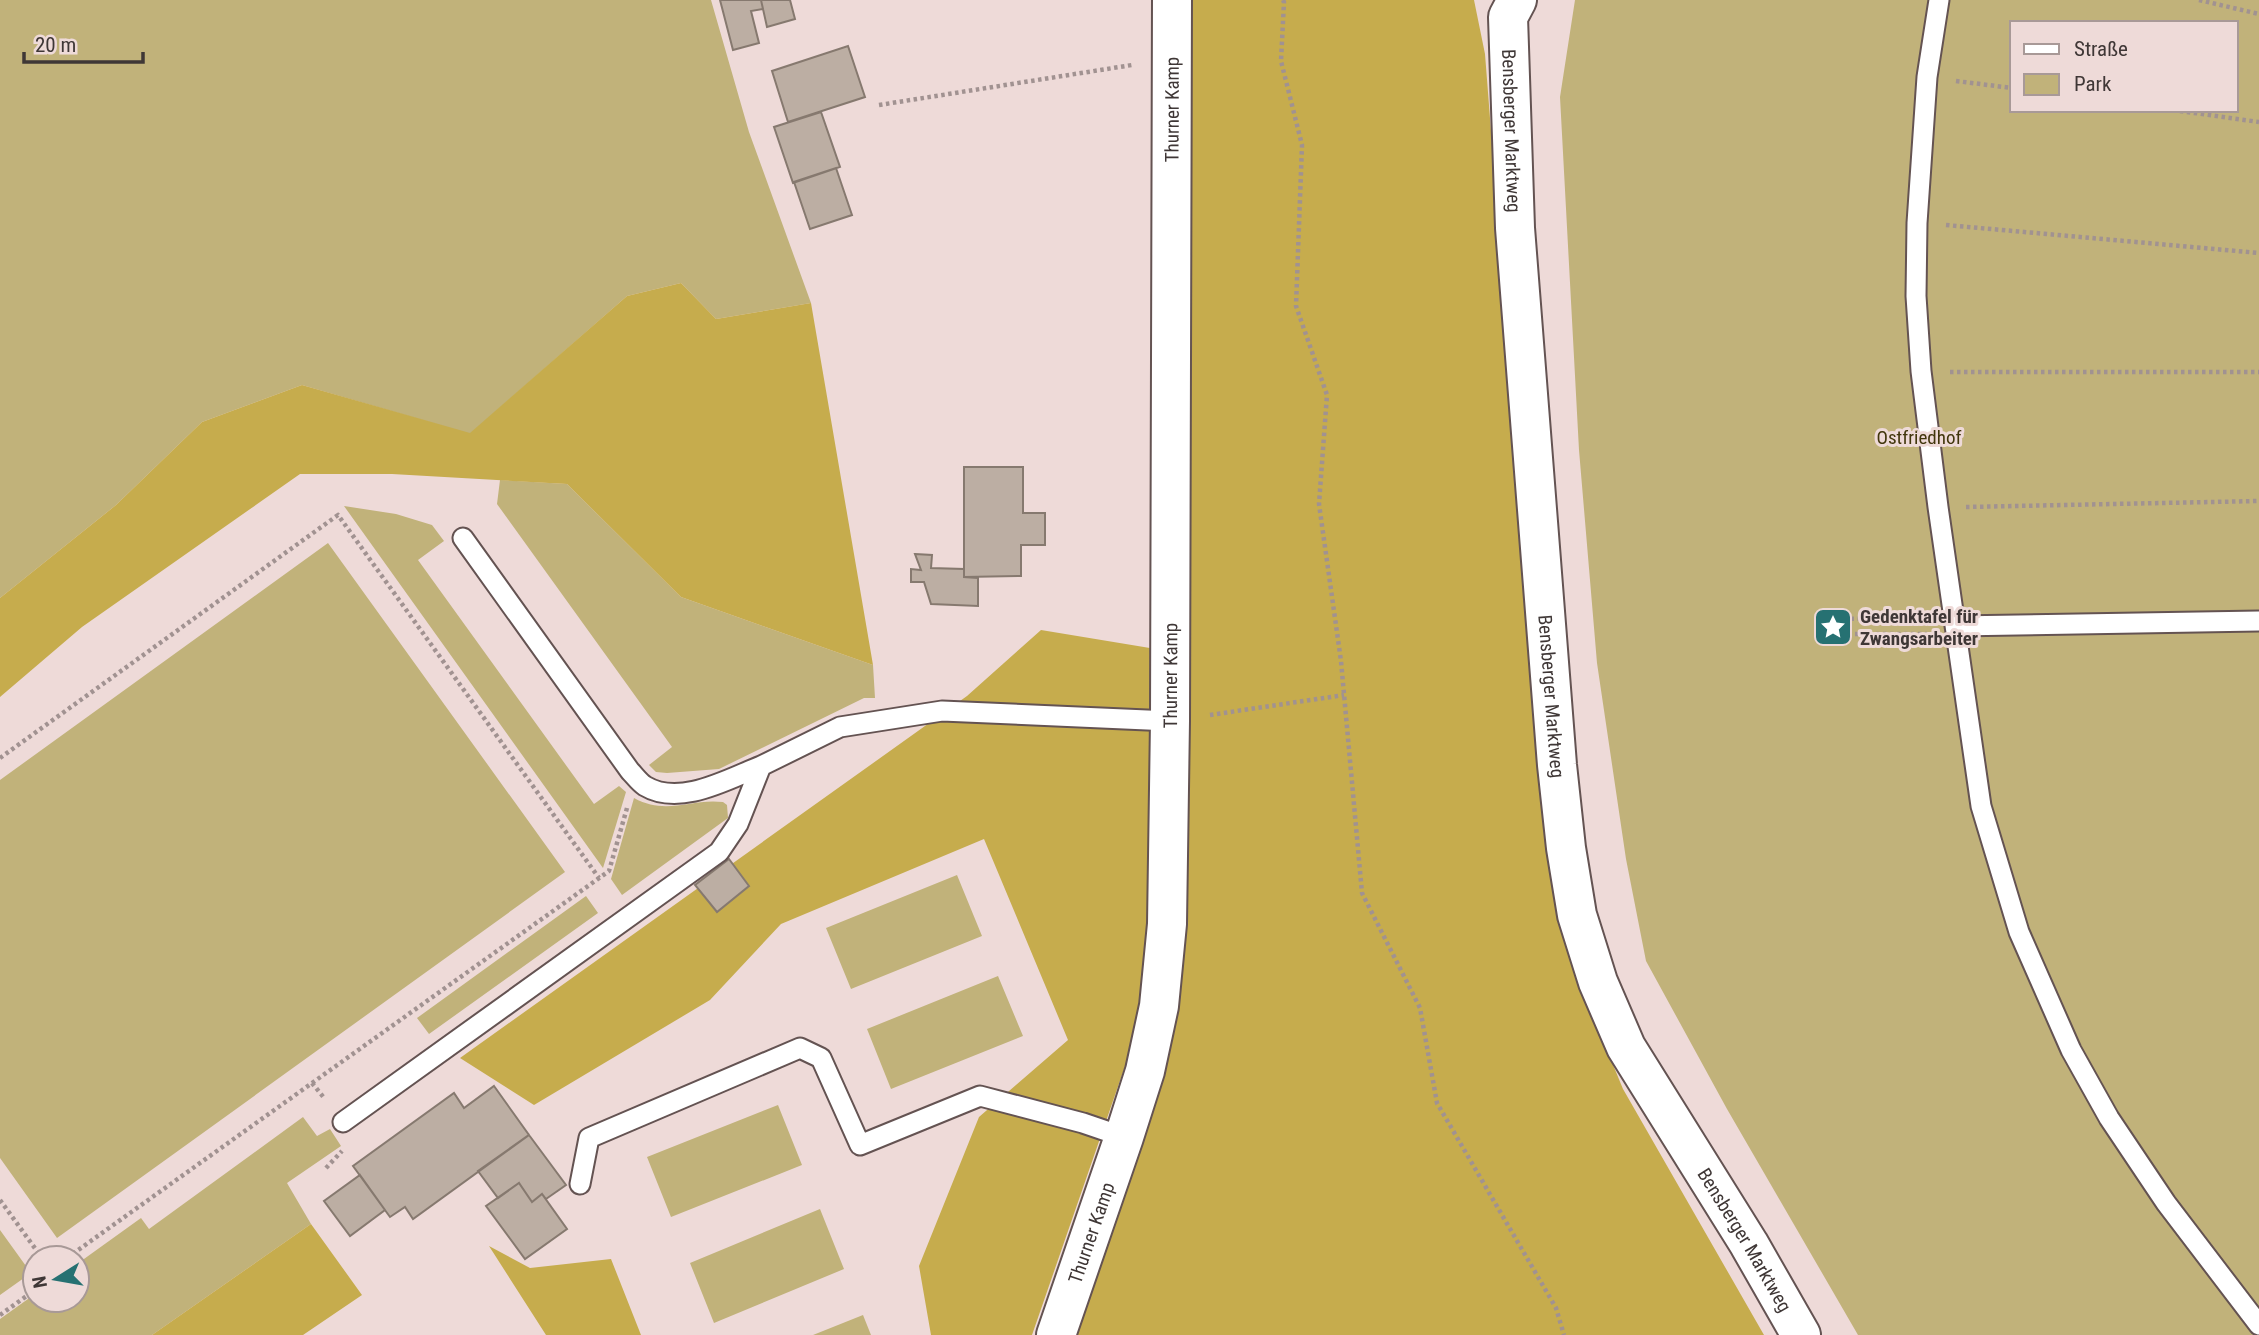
<svg xmlns="http://www.w3.org/2000/svg" width="2259" height="1335" font-family="'Roboto Condensed',sans-serif">
<style>
.green{fill:#c1b27a;fill-rule:evenodd}
.forest{fill:#c6ac4d}
.building{fill:#bcaea3;stroke:#86796f;stroke-width:2}
.lines{fill:none;stroke-linecap:round;stroke-linejoin:round}
.service-casing{stroke:#645352;stroke-width:23}
.minor-casing{stroke:#645352;stroke-width:42}
.tertiary-casing{stroke:#645352;stroke-width:42}
.path{stroke:#a19291;stroke-width:4.5;stroke-dasharray:3.5 3.5;stroke-linecap:butt}
.service{stroke:#fff;stroke-width:19}
.minor{stroke:#fff;stroke-width:38}
.tertiary{stroke:#fff;stroke-width:38}
.labels{text-anchor:middle;dominant-baseline:central;stroke-width:6;stroke-linejoin:round;paint-order:stroke}
.street-label{font-size:19px;fill:#3f3736;stroke:#eedad8}
.park-label{font-size:19px;fill:#41360c;stroke:#eedad8}
.poi-label{font-size:19px;font-weight:bold;fill:#3f3736;stroke:#eedad8;text-anchor:start}
</style>
<rect width="100%" height="100%" fill="#eedad8"/>
<path class="green" d="M0,0H711L749,132L811,303L716,319L681,283L627,296L470,434L302,385L202,422L116,505L0,598Z
M1575,0H2259V1335H1858L1727,1109L1646,961L1626,859L1597,663L1579,450L1560,97ZM2012,23H2236V110H2012Z
M500,480L567,484L681,597L873,665L875,698H864L719,769L667,773L656,772L649,765L672,747L497,504Z
M344,506L396,514L432,525L444,541L418,560L594,804L619,786L626,792L603,868Z
M328,543L565,872L57,1238L0,1158V780Z
M634,798C667,816 691,798 723,802L727,805L728,818L622,895L611,879Z
M957,875L982,936L851,989L826,928Z
M586,896L598,913L429,1034L417,1018Z
M998,976L1023,1036L891,1089L867,1029Z
M778,1105L802,1165L671,1217L647,1157Z
M303,1117L317,1136L330,1129L341,1146L287,1183L311,1224L152,1335H0V1319L35,1294V1300H77V1264L141,1218L149,1229Z
M820,1209L844,1269L714,1323L690,1263Z
M0,1230L31,1273L0,1295Z
M863,1315L871,1335H813Z"/>
<path class="forest" d="M1183,0H1474L1485,54L1541,771L1586,999L1623,1089L1764,1335H1066L1162,1057Z
M681,283L716,319L811,303L873,665L681,597L567,484L392,474H300L82,627L0,697V598L116,505L202,422L302,385L470,433L627,296Z
M1041,630L1168,651L1150,994L1032,1335H931L919,1266L979,1117L1068,1040L984,839L781,924L710,1000L534,1105L460,1058L967,696Z
M311,1224L362,1295L303,1335H152Z
M489,1246L530,1268L611,1259L641,1335H546Z"/>
<path class="building" d="M720,0H761L763,9L751,11L759,43L733,50Z
M761,0H790L795,19L767,27Z
M848,46L865,97L788,122L772,71Z
M821,112L840,167L793,183L774,127Z
M836,168L852,215L810,229L794,182Z
M964,467H1023V513H1045V545H1021V576L964,577Z
M915,554L932,555L931,568L964,569V577L978,578V606L931,604L924,582H911V569L921,570Z
M729,859L749,886L717,912L695,885Z
M494,1086L529,1135L413,1219L405,1207L390,1217L353,1166L454,1093L464,1108Z
M529,1135L566,1185L546,1199L542,1194L532,1202L519,1183L498,1198L478,1171Z
M360,1175L385,1210L350,1236L324,1201Z
M519,1183L532,1202L542,1194L567,1229L525,1259L486,1206Z"/>
<g class="lines">
<defs>
<path id="service" d="M1939,0L1927,77L1917,223L1916,296L1921,371L1938,507L1981,806L2019,932L2071,1050L2109,1118L2166,1203L2259,1325
M463,538L630,771C635,776 639,782 645,786C680,807 728,779 761,766
M1955,626L2259,621
M343,1122L719,852L738,824L761,766L840,727L942,711L1170,721
M580,1184L589,1138L800,1048L821,1058L860,1145L980,1096L1083,1123L1124,1137"/>
<g id="minor">
<path id="s1" d="M1056,1335L1124,1137L1145,1071L1159,1006L1167,924L1170,721L1172,0"/>
</g>
<g id="tertiary">
<path id="s2" d="M1517,0L1508,17L1515,228L1557,765L1566,848L1577,915L1598,982L1626,1047L1749,1244L1801,1335"/>
</g>
</defs>
<use href="#service" class="service-casing"/>
<use href="#minor" class="minor-casing"/>
<use href="#tertiary" class="tertiary-casing"/>
<path class="path" d="M1283,0L1284,2L1281,61L1302,145L1296,306L1327,395L1319,504L1341,661L1362,893L1420,1008L1437,1103L1556,1308L1564,1335
M2199,0L2259,14
M1956,81L2012,88
M879,105L1132,65
M2173,110L2259,122
M1946,225L2259,253
M1950,372H2259
M1966,507L2259,501
M1924,618L1834,619V634H1927
M1210,715L1344,695
M0,758L338,515L599,878
M312,1083L325,1099
M326,1168L342,1151
M0,1200L42,1258
M67,1258L609,871L627,808
M0,1315L35,1290"/>
<use href="#service" class="service"/>
<use href="#minor" class="minor"/>
<use href="#tertiary" class="tertiary"/>
</g>
<defs>
<symbol id="sight-square" viewBox="-11 -11 22 22"><rect x="-9" y="-9" width="18" height="18" rx="4" fill="#267172" stroke="#eedad8"/><path d="M0-6L1.8-2.2L6-1.7L2.9 1.2L3.7 5.4L0 3.3L-3.7 5.4L-2.9 1.2L-6-1.7L-1.8-2.2Z" fill="#fff"/></symbol>
</defs>
<g fill-rule="evenodd">
<use href="#sight-square" x="1811" y="605" width="44" height="44"/>
</g>
<g class="labels">
<g class="street-label">
<text stroke="none"><textPath href="#s1" startOffset="1242">Thurner Kamp</textPath></text>
<text stroke="none"><textPath href="#s2" startOffset="133">Bensberger Marktweg</textPath></text>
<text stroke="none"><textPath href="#s1" startOffset="676">Thurner Kamp</textPath></text>
<text stroke="none"><textPath href="#s2" startOffset="700">Bensberger Marktweg</textPath></text>
<text stroke="none"><textPath href="#s1" startOffset="108">Thurner Kamp</textPath></text>
<text stroke="none"><textPath href="#s2" startOffset="1288">Bensberger Marktweg</textPath></text>
</g>
<g class="park-label">
<text x="1919" y="437">Ostfriedhof</text>
</g>
<g class="poi-label">
<text x="1860" y="616">Gedenktafel für<tspan x="1860" dy="22">Zwangsarbeiter</tspan></text>
</g>
</g>
<rect x="2010" y="21" width="228" height="91" fill="#eedad8" stroke="#a89997" stroke-width="2"/>
<rect x="2024" y="44" width="35" height="10" fill="#ffffff" stroke="#a89997" stroke-width="2"/>
<text x="2074" y="56" font-size="21" fill="#3f3736">Straße</text>
<rect x="2024" y="74" width="35" height="21" fill="#c1b27a" stroke="#a89997" stroke-width="2"/>
<text x="2074" y="91" font-size="21" fill="#3f3736">Park</text>
<g transform="translate(56 1279) rotate(259)"><circle r="33" fill="#eedad8" stroke="#a89997" stroke-width="2"/>
<path d="M0-5L12 26L0 18L-12 26Z" fill="#267172"/>
<text y="-10" font-size="19" font-weight="bold" text-anchor="middle" fill="#3f3736">N</text>
</g>
<path d="M24 52v10h119v-10" fill="none" stroke="#3f3736" stroke-width="3.5"/>
<text x="35" y="52" font-size="21" fill="#3f3736" stroke="#eedad8" stroke-width="5" paint-order="stroke">20 m</text>
</svg>
